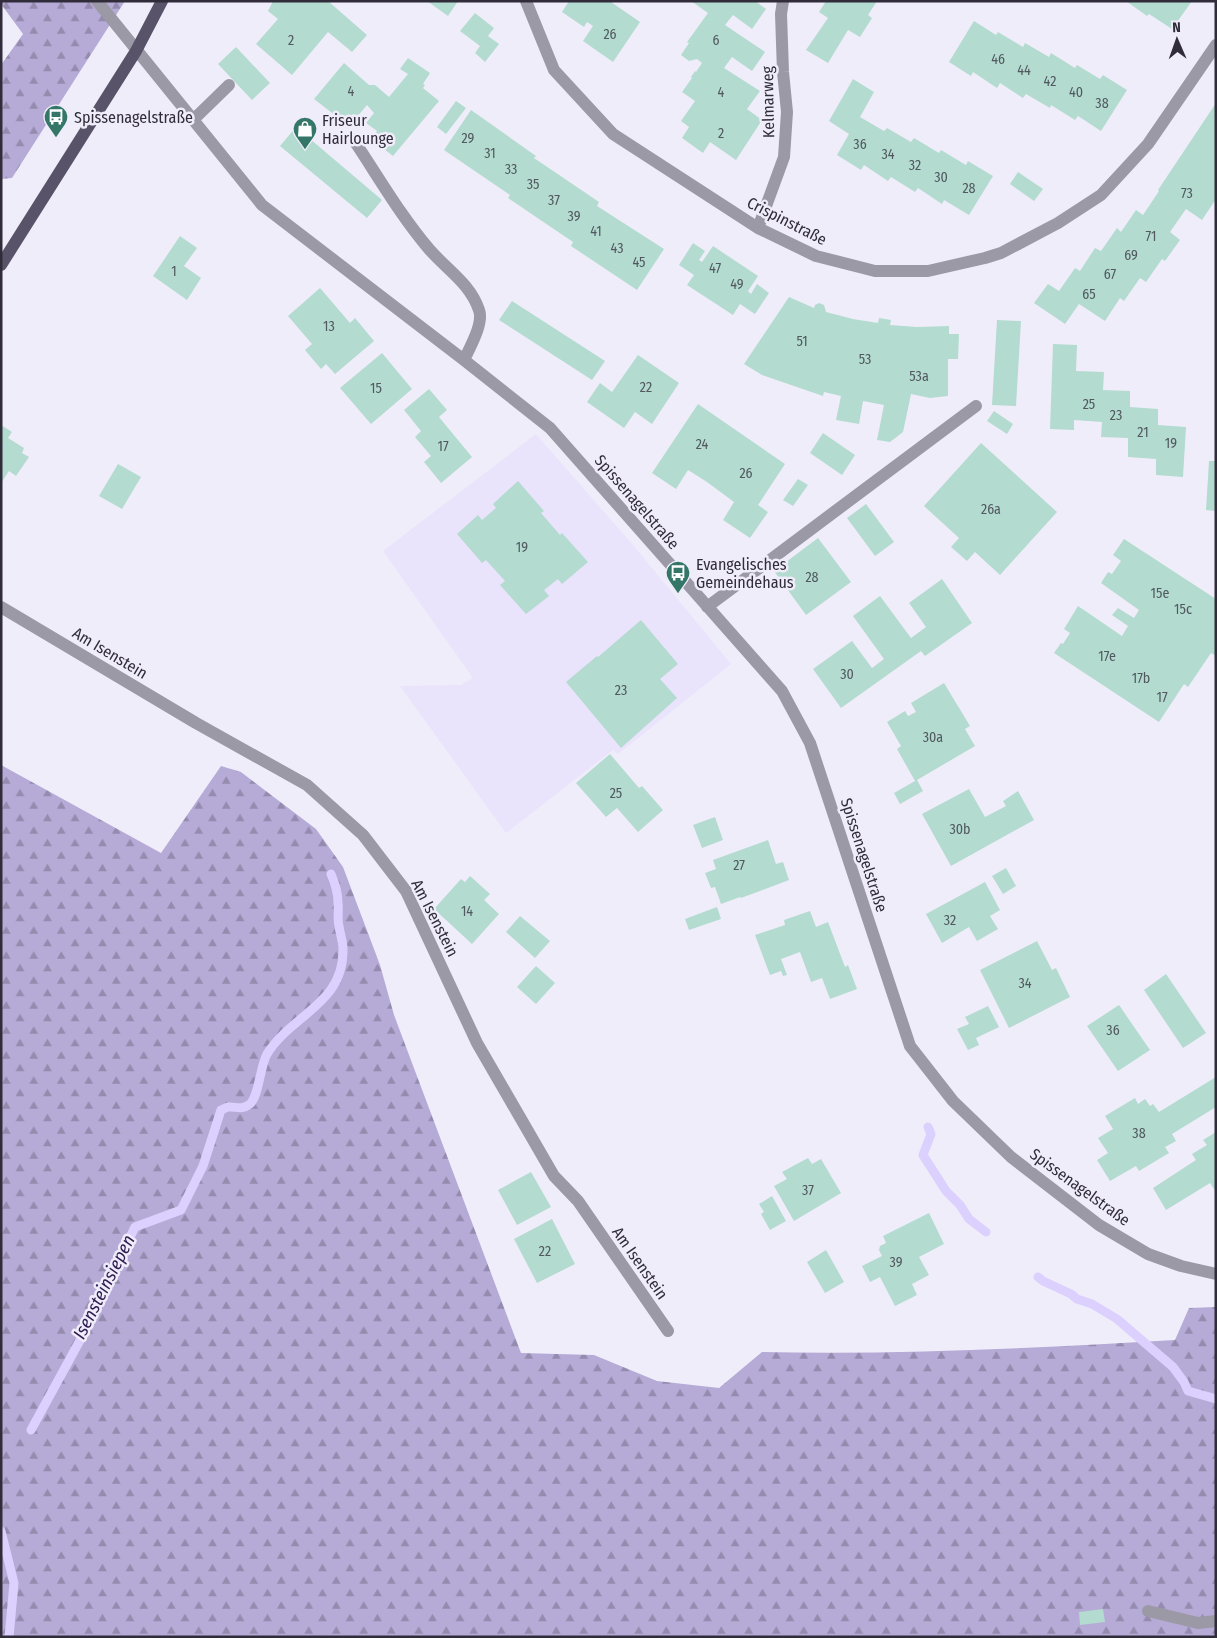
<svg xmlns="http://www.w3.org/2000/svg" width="1217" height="1638" font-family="'Fira Sans Condensed',sans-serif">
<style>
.built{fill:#e9e3fb}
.forest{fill:url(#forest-firs)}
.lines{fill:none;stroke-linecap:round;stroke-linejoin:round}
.stream{stroke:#dcd0fe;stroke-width:9}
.building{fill:#b3dbd0}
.minor{stroke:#9c99a6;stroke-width:12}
.major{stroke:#59536a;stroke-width:12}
.labels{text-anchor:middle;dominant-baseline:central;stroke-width:5;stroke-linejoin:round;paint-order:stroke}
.number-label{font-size:14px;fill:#51585f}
.street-label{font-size:16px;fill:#302c39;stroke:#f0edfa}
.poi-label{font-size:16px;fill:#302c39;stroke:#f0edfa;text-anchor:start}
.water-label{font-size:18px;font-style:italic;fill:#301b51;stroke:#f0edfa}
</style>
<defs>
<pattern id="forest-firs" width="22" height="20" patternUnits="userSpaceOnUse" patternTransform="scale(1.25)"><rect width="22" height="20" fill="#b6aad6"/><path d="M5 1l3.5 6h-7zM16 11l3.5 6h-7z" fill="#948baf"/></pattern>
</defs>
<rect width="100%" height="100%" fill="#f0edfa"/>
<path class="built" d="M536,434L633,545L731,664L618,754L613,750L506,833L400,686L461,685L473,678L383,551Z"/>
<path class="forest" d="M1,1H125L12,178L1,179V65L23,34L1,4Z
M1,765L161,853L221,766L241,772L316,829L343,867L380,965L394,1015L521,1353L594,1355L657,1381L719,1388L762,1352C900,1355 1037,1348 1175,1340L1189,1308L1216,1307V1637H1Z"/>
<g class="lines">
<path class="stream" d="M928,1127L931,1134L923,1155L946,1191L960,1205L969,1219L986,1232
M1038,1277L1043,1281L1071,1294L1077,1299L1092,1304L1117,1319L1173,1367L1184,1382L1188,1391L1216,1399
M31,1430L84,1333L135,1227L181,1210L203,1166L221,1110C222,1110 227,1107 228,1107C236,1106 241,1111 250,1104C259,1096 260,1066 267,1054C292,1014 344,1004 343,949C343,941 340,934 339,926C337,919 339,911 338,903C338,893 335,883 331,874
M1,1531L14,1583L9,1637"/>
</g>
<path class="building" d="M273,1H328L367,35L352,52L328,32L292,75L256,44L278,19L268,11Z
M427,1H458L448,16Z
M569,1H612L611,2L640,22L613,62L583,41L593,26L587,22L584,27L562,12Z
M691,1H755L766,9L752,29L733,15L725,25L765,52L752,71L732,57L724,68L760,91L747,109L762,120L736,160L710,142L703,153L682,138L689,127L681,121L695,101L682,92L692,78L691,77L695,71L696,72L702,63L697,59L689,61L681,55L689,43L687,42L708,13Z
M826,1H877L868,15L872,18L860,37L848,30L828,63L806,50L828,18L819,12Z
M1126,1H1192L1172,29L1149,14L1147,16Z
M475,13L494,28L488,36L499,44L485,62L475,53L480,46L460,31Z
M974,21L996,35L998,32L1023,47L1025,43L1049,57L1051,53L1075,68L1077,65L1100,79L1103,75L1127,90L1101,131L1078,116L1075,120L1051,105L1050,108L1026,94L1023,98L1000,83L997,88L973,72L971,76L949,62Z
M236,47L270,83L252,100L218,64Z
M408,58L430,73L423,84L425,85L423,88L439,101L393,156L371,139L377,131L366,123L374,113L367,105L357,117L353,114L345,123L314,99L344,63L369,85H375L389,97L408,74L400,69Z
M853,79L874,92L860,117L884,131L887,128L911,142L914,138L939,153L941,150L966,165L968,161L993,176L969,215L944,200L942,204L918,188L915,192L891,177L888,181L864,165L861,170L837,155L849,134L829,121Z
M456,101L466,108L446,134L437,127Z
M1216,103V199L1202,220L1186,209L1170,232L1180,240L1165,261L1162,259L1146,282L1140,278L1124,301L1120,298L1105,321L1079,304L1065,324L1034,303L1048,284L1059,291L1075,268L1080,271L1095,248L1101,251L1117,228L1121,232L1136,210L1143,215L1159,191L1158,190Z
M471,110L536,156L534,158L599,202L597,206L664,249L637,290L571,246L573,242L508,198L510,195L444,150Z
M296,127L382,200L367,218L280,146Z
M1018,172L1043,189L1034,201L1010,184Z
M180,236L197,248L184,266L201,278L187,300L153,276Z
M693,243L705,251L699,260L702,262L713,246L758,276L748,291L751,294L757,284L769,293L755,314L740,304L733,315L687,285L694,275L679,265Z
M320,288L350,323L355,318L374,341L335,374L326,364L321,369L305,350L312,344L288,316Z
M789,297L814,308L815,305L819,303L824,305L826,312L853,319L878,323L879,318L891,320L890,325L917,327L949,326V334H959L958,359H948V396L930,398L911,394L903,432L890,442L877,440L884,405L863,401L859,424L836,420L841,396L824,392L823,396L762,375L744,364Z
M512,301L605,361L592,380L499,320Z
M997,320L1021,321L1016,406L992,405Z
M1053,344L1077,345L1076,371L1104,372L1103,390L1130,391V407L1158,409V425L1186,427L1183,477L1156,475V459L1128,457V438L1101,437L1102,422L1074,420V430L1050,429Z
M382,353L412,389L371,424L340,388Z
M638,355L679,383L652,424L635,412L624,428L587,402L600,383L612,392Z
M429,389L447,410L439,417L472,457L441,483L424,462L431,456L415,437L421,431L404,410Z
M698,404L785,464L758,505L768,512L750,538L723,520L734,502L707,482L688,470L676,489L652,473Z
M994,411L1013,424L1007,434L987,421Z
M1,425L12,432L8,438L24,448L22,453L29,457L16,476L9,471L1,483Z
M823,433L855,455L842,475L810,453Z
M981,443L1057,512L1000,575L975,552L967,561L951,547L959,538L924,506Z
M1209,461H1216V511L1206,510Z
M118,464L141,477L122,509L99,496Z
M798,479L808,485L793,506L783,500Z
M518,481L544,511L541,513L560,535L562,533L588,562L562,584L558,579L544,590L549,596L526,614L500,585L505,581L486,560L482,563L457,534L478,515L482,520L496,508L493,504Z
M866,504L894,542L875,556L847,518Z
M818,538L851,582L806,615L774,571Z
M1124,539L1216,599V656L1211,653L1188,687L1184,684L1159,722L1054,653L1061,643L1063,644L1070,633L1064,629L1078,606L1122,636L1128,626L1112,615L1118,608L1134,618L1139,610L1101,583L1108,572L1112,574L1121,561L1113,555Z
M942,579L972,623L925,656L921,651L841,708L813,669L852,641L872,668L884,659L853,616L880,596L911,638L926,627L909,603Z
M641,620L678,664L660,679L677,698L621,748L566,682L597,656L598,657Z
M944,683L970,726L965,729L975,746L917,780L923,791L900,804L894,793L915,781L897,749L901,746L887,722L905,711L908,716L916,712L911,703Z
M610,754L639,788L642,786L663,810L638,832L617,808L606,817L576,783Z
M969,789L985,817L1006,806L1003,801L1018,791L1034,820L951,866L922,814Z
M715,817L723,840L702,848L693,825Z
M768,840L776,864L783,862L789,880L741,898L740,897L721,904L715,887L711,888L705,873L716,869L713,860Z
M1006,868L1016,886L1003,894L992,876Z
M470,876L490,894L484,900L499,914L472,944L434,909L461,879L465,882Z
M985,882L1000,910L990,916L998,929L977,941L969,927L942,943L926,914Z
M717,907L721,919L689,930L685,919Z
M810,911L816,927L828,922L845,967L848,965L857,989L830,999L822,978L811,982L800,952L781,959L787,975L783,976L781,971L770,975L755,935L785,925L784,920Z
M520,916L550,941L535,958L506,932Z
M1037,941L1052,970L1056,968L1070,997L1009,1028L980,970Z
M536,966L555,983L536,1004L517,987Z
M1166,974L1206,1033L1183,1048L1144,990Z
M1119,1005L1150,1050L1118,1071L1087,1026Z
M988,1006L999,1027L976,1038L979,1045L968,1050L957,1029L969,1024L965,1017Z
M1216,1077V1107L1172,1134L1176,1141L1165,1147L1169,1153L1139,1171L1136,1166L1110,1181L1097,1160L1108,1153L1098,1138L1113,1129L1105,1116L1135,1098L1138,1104L1145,1099L1150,1106L1153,1104L1159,1112Z
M1216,1132V1192L1210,1183L1166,1210L1153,1188L1196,1160L1192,1154L1207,1145L1203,1140Z
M808,1158L812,1164L821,1159L841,1193L794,1221L774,1186L787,1179L782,1172Z
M531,1172L551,1207L517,1225L498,1190Z
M772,1196L786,1221L770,1230L761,1214L764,1212L759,1204Z
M929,1213L944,1244L919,1257L929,1275L912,1284L917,1295L895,1306L880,1277L870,1282L862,1266L882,1256L879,1250L880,1246L886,1243L883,1236Z
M552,1219L575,1264L537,1283L514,1239Z
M826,1250L844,1282L825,1293L807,1262Z
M1103,1609L1105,1622L1080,1625L1079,1612Z"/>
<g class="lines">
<path class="minor" d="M97,1L262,205L464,360L550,428L782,691L810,743L910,1046L953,1101L1011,1157L1099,1225L1148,1254L1181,1266L1216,1274
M526,1L554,70L613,134L758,228L816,256L875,271H928L985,258L1001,253L1058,223L1101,195L1148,144L1216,45
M193,120L229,85
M353,139C378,176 400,215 429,249C446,269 470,283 479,310C484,323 470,347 464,360
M758,228L784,157L787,112L783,72L781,14L783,1
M1,607L196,723L307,785L363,835L406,891L477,1043L554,1176L578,1201L668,1331
M707,607L976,406
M1148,1611L1198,1623L1216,1621"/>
<path class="major" d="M1,265L136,51L162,1"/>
</g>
<defs>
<symbol id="bus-pin" viewBox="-11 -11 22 30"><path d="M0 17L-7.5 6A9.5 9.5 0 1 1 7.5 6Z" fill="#347667" stroke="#f0edfa"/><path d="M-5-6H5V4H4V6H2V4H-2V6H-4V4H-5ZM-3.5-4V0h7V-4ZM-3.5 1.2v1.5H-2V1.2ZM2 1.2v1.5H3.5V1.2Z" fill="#fff"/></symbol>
<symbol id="shop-pin" viewBox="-11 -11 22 30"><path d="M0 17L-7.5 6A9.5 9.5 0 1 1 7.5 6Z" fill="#347667" stroke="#f0edfa"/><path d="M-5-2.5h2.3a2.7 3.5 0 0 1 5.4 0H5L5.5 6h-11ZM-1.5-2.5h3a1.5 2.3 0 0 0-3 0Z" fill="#fff"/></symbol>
</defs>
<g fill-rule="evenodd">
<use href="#bus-pin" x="42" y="103" width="28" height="38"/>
<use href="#shop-pin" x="291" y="115" width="28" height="38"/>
<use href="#bus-pin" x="664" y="559" width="28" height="38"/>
</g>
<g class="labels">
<g class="number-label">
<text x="610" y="34">26</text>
<text x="291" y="40">2</text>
<text x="716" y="40">6</text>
<text x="998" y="59">46</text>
<text x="1024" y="70">44</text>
<text x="1050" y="81">42</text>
<text x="351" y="91">4</text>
<text x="721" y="92">4</text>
<text x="1076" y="92">40</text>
<text x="1102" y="103">38</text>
<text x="721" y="133">2</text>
<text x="468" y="138">29</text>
<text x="860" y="144">36</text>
<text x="490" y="153">31</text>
<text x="888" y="154">34</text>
<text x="915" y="165">32</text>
<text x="511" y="169">33</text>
<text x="941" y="177">30</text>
<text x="533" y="184">35</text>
<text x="969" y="188">28</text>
<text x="1187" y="193">73</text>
<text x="554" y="200">37</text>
<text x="574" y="216">39</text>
<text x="596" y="231">41</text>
<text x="1151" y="236">71</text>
<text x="617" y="248">43</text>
<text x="1131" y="255">69</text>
<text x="639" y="262">45</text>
<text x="715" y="268">47</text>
<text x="174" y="271">1</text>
<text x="1110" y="274">67</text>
<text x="737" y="284">49</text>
<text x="1089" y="294">65</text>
<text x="329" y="326">13</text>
<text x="802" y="341">51</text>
<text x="865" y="359">53</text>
<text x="919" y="376">53a</text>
<text x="646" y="387">22</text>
<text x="376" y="388">15</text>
<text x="1089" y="404">25</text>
<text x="1116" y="415">23</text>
<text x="1143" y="432">21</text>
<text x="1171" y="443">19</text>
<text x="702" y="444">24</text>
<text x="443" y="446">17</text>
<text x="746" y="473">26</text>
<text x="991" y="509">26a</text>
<text x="522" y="547">19</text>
<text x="812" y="577">28</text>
<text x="1160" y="593">15e</text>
<text x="1183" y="609">15c</text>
<text x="1107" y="656">17e</text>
<text x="847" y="674">30</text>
<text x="1141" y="678">17b</text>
<text x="621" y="690">23</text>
<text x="1162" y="697">17</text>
<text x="933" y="737">30a</text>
<text x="616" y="793">25</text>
<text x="960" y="829">30b</text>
<text x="739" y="865">27</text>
<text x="467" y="911">14</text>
<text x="950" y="920">32</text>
<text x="1025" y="983">34</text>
<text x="1113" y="1030">36</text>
<text x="1139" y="1133">38</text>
<text x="808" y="1190">37</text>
<text x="545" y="1251">22</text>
<text x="896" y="1262">39</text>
</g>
<g class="street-label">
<text transform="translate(768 102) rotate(-91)">Kelmarweg</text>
<text transform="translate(787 221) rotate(27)">Crispinstraße</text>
<text transform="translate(637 502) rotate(49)">Spissenagelstraße</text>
<text transform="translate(110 653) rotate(31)">Am Isenstein</text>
<text transform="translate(864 855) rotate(72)">Spissenagelstraße</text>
<text transform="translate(435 918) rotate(63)">Am Isenstein</text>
<text transform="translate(1080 1187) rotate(36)">Spissenagelstraße</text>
<text transform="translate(640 1263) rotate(55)">Am Isenstein</text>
</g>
<g class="poi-label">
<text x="74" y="117">Spissenagelstraße</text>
<text x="322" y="120">Friseur<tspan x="322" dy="18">Hairlounge</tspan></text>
<text x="696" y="564">Evangelisches<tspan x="696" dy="18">Gemeindehaus</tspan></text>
</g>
<g class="water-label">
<text transform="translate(104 1287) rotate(-63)">Isensteinsiepen</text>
</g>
</g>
<rect width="1217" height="1638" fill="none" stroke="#302c39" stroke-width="5"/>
<g transform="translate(1177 40) rotate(358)" stroke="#f0edfa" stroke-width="4" paint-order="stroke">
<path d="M0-4L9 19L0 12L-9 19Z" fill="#302c39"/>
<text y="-8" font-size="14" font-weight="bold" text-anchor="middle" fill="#302c39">N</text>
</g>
</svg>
